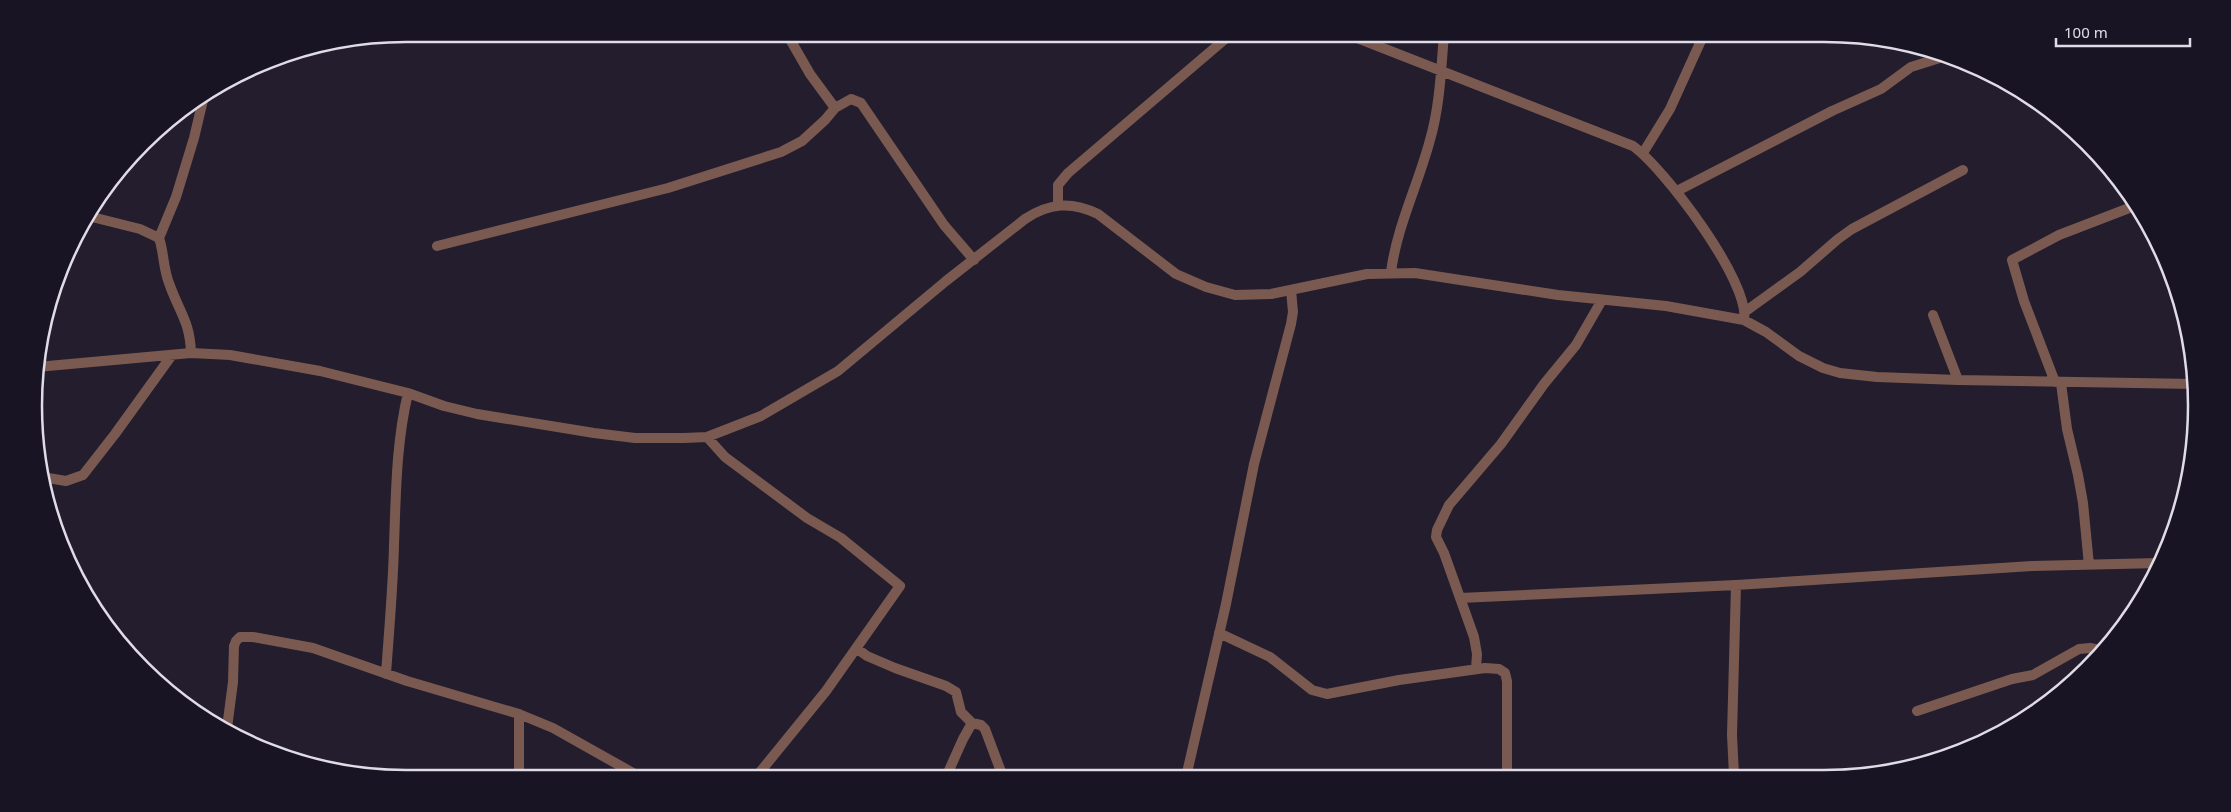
<svg xmlns="http://www.w3.org/2000/svg" width="2231" height="812" font-family="'Noto Sans',sans-serif">
<style>
.lines{fill:none;stroke-linecap:round;stroke-linejoin:round}
.minor{stroke:#7a5a50;stroke-width:10}
.rim{fill:none;stroke:#e0dce7;stroke-width:2.5}
</style>
<rect width="100%" height="100%" fill="#231d2d"/>
<g class="lines">
<path class="minor" d="M787,34L810,74L835,108L851,99L861,103L944,225L974,260
M1347,34L1633,146C1664,168 1751,283 1744,320
M1643,153L1670,109L1704,34
M1677,191L1832,111L1881,89L1911,67L1946,56
M1058,204V185L1068,173L1231,34
M88,216L140,229L159,238C164,252 163,268 169,283C179,312 190,321 191,353
M159,238L176,197L194,138L203,100
M437,246L668,188L781,152L802,141L825,120L835,108
M1391,272C1397,226 1418,185 1430,140C1440,106 1441,69 1444,34
M1746,311L1800,272L1838,239L1852,229L1963,170
M1933,315L1958,380
M37,367L191,353L230,355L320,371L408,393L444,406L477,414L594,433L635,438H684L707,437L761,416L838,371L946,281L1025,219C1049,203 1071,201 1098,214L1176,274L1206,287L1235,295L1271,294L1367,274L1415,273L1558,295L1666,306L1744,320L1766,332L1799,356L1823,368L1840,373L1877,377L1958,380L2195,384
M2055,382L2024,301L2012,260L2059,235L2137,205
M2061,383L2067,429L2078,475L2083,503L2089,565
M707,437L725,457L807,518L841,538L900,586L826,691L756,777
M42,477L66,481L83,475L115,434L172,355
M1460,598L1736,585L2032,566L2159,563
M1219,633L1270,657L1312,690L1327,694L1399,680L1485,668L1499,669L1505,673L1507,681V776
M856,648L867,656L895,668L946,686L956,692L961,712L972,723L963,739L946,777
M1476,669L1477,654L1474,637L1444,553L1436,537L1437,530L1449,505L1501,444L1544,384L1576,345L1602,300
M386,674C389,631 393,588 394,545C396,493 396,444 408,393
M1917,711L2012,679L2033,675L2079,649L2090,648L2100,650
M519,714V778
M972,723L981,725L985,729L1003,777
M227,728L233,682L234,646L236,641L240,637H253L313,648L407,681L519,714L553,728L642,778
M1734,775L1732,735L1736,585
M1186,777L1226,604L1254,464L1291,324L1293,312L1291,290"/>
</g>
<path d="M0 0H2231V812H0ZM406 42H1824A364 364 0 0 1 2188 406V406A364 364 0 0 1 1824 770H406A364 364 0 0 1 42 406V406A364 364 0 0 1 406 42Z" fill="#191423" fill-rule="evenodd"/>
<path class="rim" d="M406 42H1824A364 364 0 0 1 2188 406V406A364 364 0 0 1 1824 770H406A364 364 0 0 1 42 406V406A364 364 0 0 1 406 42Z"/>
<path d="M2056 38v8h134v-8" fill="none" stroke="#e0dce7" stroke-width="2.5"/>
<text x="2064" y="38" font-size="15" fill="#e0dce7" stroke="#191423" stroke-width="4" paint-order="stroke">100 m</text>
</svg>
